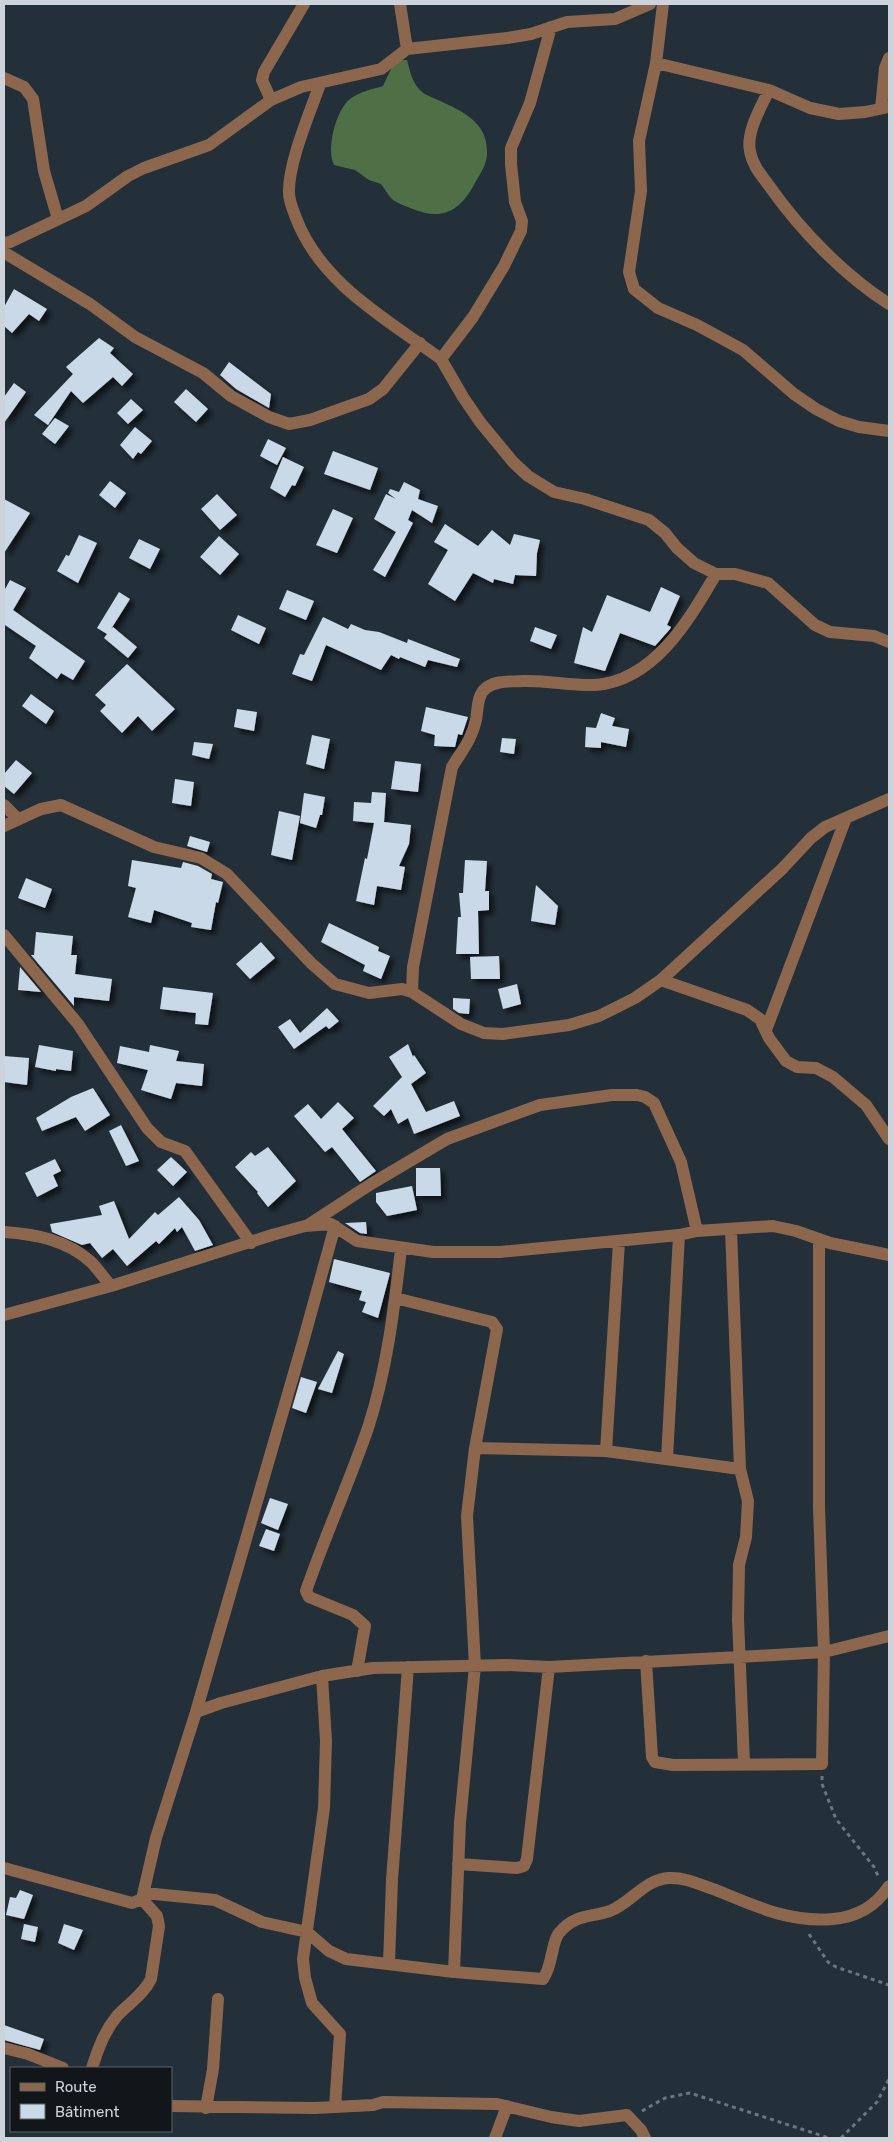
<svg xmlns="http://www.w3.org/2000/svg" width="893" height="2142" font-family="Rubik,sans-serif">
<style>
.forest{fill:#4f7047}
.building{fill:#cad9e7;filter:url(#shadow)}
.lines{fill:none;stroke-linecap:round;stroke-linejoin:round}
.path{stroke:#6c767e;stroke-width:3;stroke-dasharray:4 4;stroke-linecap:butt}
.minor{stroke:#8c674e;stroke-width:12}
</style>
<defs>
<filter id="shadow"><feDropShadow dx="4.5" dy="4.5" stdDeviation="2.5" flood-color="#0009"/></filter>
</defs>
<rect width="100%" height="100%" fill="#232f39"/>
<path class="forest" d="M401,60H407C410,71 412,83 421,91C425,95 432,97 438,100C462,111 487,122 487,151C488,163 480,174 475,183C459,213 441,221 410,208C403,205 394,202 390,197C387,193 384,188 381,184L369,180L355,170L334,165C326,148 336,110 350,99C359,92 373,89 383,86L392,67Z"/>
<path class="building" d="M14,289L47,309L39,321L29,314L12,333L4,326V307Z
M99,338L114,348L110,353L133,374L122,386L113,377L83,403L71,391L48,425L34,415L73,374L66,367Z
M229,362L271,394L269,408L236,389L220,375Z
M14,383L26,392L4,423V397Z
M186,389L208,409L196,422L174,402Z
M131,399L143,410L128,424L117,413Z
M55,418L69,426L55,444L42,434Z
M135,427L152,441L141,454L138,452L133,459L120,445Z
M268,439L286,448L277,465L260,456Z
M333,451L378,468L370,490L324,474Z
M283,457L304,467L295,486L292,485L285,497L270,488Z
M110,481L126,493L115,508L99,495Z
M404,482L420,490L418,499L438,506L432,523L412,510L408,520L413,523L385,577L373,570L396,532L374,519L386,494L396,499L388,493L390,489L399,492Z
M217,494L237,515L220,530L201,509Z
M4,499L30,513L4,553Z
M333,509L353,518L337,553L316,545Z
M445,524L478,546L492,530L510,545L514,534L540,540L537,553L536,576L515,575L513,584L494,579L493,583L473,573L455,601L428,584L448,550L434,542Z
M79,535L97,543L78,583L57,571L66,555L69,556Z
M219,536L239,554L220,575L200,557Z
M139,539L160,549L150,569L129,558Z
M10,580L26,588L13,610L85,661L73,680L61,673L57,679L29,658L36,646L5,625L4,628V591Z
M661,587L680,596L667,625L671,627L670,629L655,646L620,633L605,671L574,663L583,627L592,632L607,595L650,612Z
M287,590L314,601L306,620L279,609Z
M119,592L130,599L111,629L113,627L137,647L128,658L104,638L107,634L97,628Z
M238,615L266,628L259,644L231,630Z
M323,617L348,629L351,624L365,630L379,632L407,643L408,639L460,659L457,667L428,660L425,667L400,657L399,659L391,655L381,670L326,645L312,681L292,674L300,654L304,655Z
M535,627L557,635L551,649L530,641Z
M127,664L175,709L152,731L138,716L122,733L100,711L106,705L95,695Z
M31,694L54,711L46,724L22,706Z
M426,707L468,717L462,735L458,734L455,747L434,746L435,735L421,731Z
M237,709L257,712L254,731L234,727Z
M601,713L615,718L612,726L629,729L626,747L601,742V748L585,747L586,727L596,728Z
M312,735L330,739L324,769L306,764Z
M502,738L516,739L514,754L500,752Z
M194,742L213,744L209,759L192,755Z
M16,760L32,773L14,794L4,786V774Z
M395,761L421,764L418,792L391,789Z
M175,779L194,782L191,806L172,803Z
M372,792L386,793L384,822L411,825L409,844L399,866L405,867L401,890L377,886L374,905L356,901L365,858L367,859L374,823L353,821L354,802L371,803Z
M304,793L325,797L322,815H320L316,828L300,823Z
M279,811L300,816L292,860L271,855Z
M190,836L210,842L207,852L187,846Z
M132,860L181,868L183,862L198,866L212,874L211,879L223,882L218,903L216,902L211,930L191,927L192,923L154,910L151,923L128,917L136,888L128,886Z
M465,860L487,861L485,891H489V910L478,911L479,954H456L458,917H461L459,893H463Z
M26,878L52,889L45,908L18,898Z
M536,885L558,906L555,925L531,921Z
M329,923L379,947L378,951L390,956L381,979L363,971L365,965L321,942Z
M36,932L73,936L71,955H77L75,974L112,979L109,1001L74,997V1006L31,955H34Z
M261,942L275,958L250,979L236,964Z
M499,956L500,979H471L470,957Z
M20,967L41,992L18,990Z
M517,984L521,1004L503,1009L498,989Z
M163,987L213,993L208,1025L195,1024L196,1013L160,1009Z
M453,998L470,999L469,1014L459,1013L453,1009Z
M327,1008L339,1021L329,1029L326,1026L294,1049L278,1027L290,1019L300,1033Z
M408,1044L413,1057L414,1055L426,1073L411,1084L426,1112L454,1101L460,1116L414,1134L408,1118L398,1124L391,1109L384,1116L373,1106L402,1077L389,1057Z
M39,1045L73,1051L71,1071L56,1069V1071L35,1067Z
M150,1045L179,1051L176,1061L204,1064L202,1086L176,1083L171,1099L141,1090L148,1070L117,1063L120,1046L149,1052Z
M4,1056L29,1058L27,1085L4,1082Z
M93,1088L110,1115L85,1131L76,1117L42,1131L36,1118L71,1097Z
M338,1102L354,1118L342,1129L376,1171L360,1182L332,1147L325,1152L294,1116L308,1104L321,1119Z
M121,1125L139,1161L126,1166L109,1131Z
M268,1147L296,1181L268,1207L257,1193L258,1192L235,1167L251,1152L255,1156Z
M171,1157L187,1172L173,1186L157,1170Z
M55,1159L61,1171L53,1175L58,1186L37,1197L25,1173Z
M416,1168H440L441,1196H416Z
M412,1186L417,1210L387,1216L376,1202V1193Z
M179,1197L199,1220L213,1245L195,1251L182,1227L177,1232L175,1228L159,1244L156,1241L127,1266L113,1249L102,1258L90,1243L82,1245L52,1232L50,1224L102,1215L99,1206L114,1201L129,1239L155,1212L158,1215Z
M366,1222L367,1234L360,1233L345,1223Z
M334,1259L390,1273L378,1318L362,1312L366,1302L359,1300L362,1291L329,1282Z
M338,1351L344,1354L332,1393L318,1389Z
M301,1377L317,1382L306,1413L292,1408Z
M270,1498L288,1504L278,1530L261,1523Z
M266,1529L280,1534L274,1551L259,1546Z
M20,1890L33,1895L24,1919L6,1915L10,1897L16,1898Z
M24,1924L38,1927L35,1942L21,1939Z
M64,1924L83,1930L74,1950L58,1943Z
M4,2025L44,2039L40,2050L4,2040Z"/>
<g class="lines">
<path class="path" d="M822,1776V1784L836,1819L874,1867L879,1878
M809,1934L828,1962L836,1967L889,1985
M642,2111L665,2098L690,2093L829,2138
M841,2138L877,2102L889,2079"/>
<path class="minor" d="M400,4L407,49
M663,4L656,63L639,141L641,191L629,272L634,289L658,308L697,325L743,350L794,394L816,409L839,421L859,427L889,431
M551,27L530,103L511,148V164L515,202L522,221L521,231L504,266L473,317L441,359L463,397L480,422L513,462L528,476L554,492L585,499L649,520L665,533L677,548L694,563L716,574H735L768,583L815,625L830,632L874,636L889,642
M656,63L769,90L810,108L839,114L865,112L889,107
M4,78L24,87L33,99L44,171L58,219
M320,84C310,113 288,163 289,193C289,201 293,210 296,218C321,284 387,319 441,359
M769,90C761,107 746,132 750,151C752,165 762,176 770,187C801,231 844,275 889,304
M271,100L262,80L264,72L304,4
M881,108L885,68L889,58
M4,243L10,242L86,206L128,176L144,168L209,145L271,100L301,87L381,69L407,49L507,38L531,34L567,22L615,19L650,4
M5,253L90,304L135,337L203,373L231,396L269,417L289,424L310,420L369,399L383,389L420,343
M4,805L18,819
M4,826L41,809L61,805L154,847L201,858L227,874L311,963L335,984L369,993L402,989L412,992L461,1024L484,1033L503,1034L569,1025L599,1016L635,998L661,980L782,869L811,838L825,827L889,799
M4,935L78,1024L147,1128L161,1142L185,1151L251,1243
M661,980L747,1010L760,1019L769,1038L786,1061L797,1067L816,1068L833,1077L866,1105L889,1139
M412,992L413,967L452,767C463,749 471,741 476,720C478,709 477,695 486,688C496,680 511,682 523,681C547,680 571,686 595,685C654,681 689,620 716,574
M766,1030L846,818
M308,1225L371,1184L447,1139L540,1105L612,1095H637L645,1097L654,1103L681,1162L697,1231
M731,1229L740,1469L748,1501L746,1537L739,1565L738,1619L744,1763
M4,1232C35,1234 67,1240 91,1262C98,1269 104,1278 111,1286
M395,1298L492,1322L497,1329L475,1448L467,1516L475,1666L460,1822L454,1972
M4,1315L111,1286L272,1235L305,1226L331,1224L357,1241L433,1252H500L679,1235L697,1231L773,1226L796,1231L830,1243L889,1255
M475,1448L606,1451L740,1469
M606,1451L619,1242
M667,1459L679,1235
M646,1661L652,1757L655,1762L673,1765L822,1764L824,1652L819,1507V1239
M357,1671L365,1626L353,1615L309,1597L306,1591C325,1536 349,1483 368,1428C387,1370 394,1309 401,1249
M322,1676L326,1741L324,1808L303,1959L305,1978L312,2003L340,2034L335,2107
M196,1712L303,1342L335,1226
M458,1864L517,1868L524,1866L527,1859L549,1667
M4,1868L132,1903L142,1899L156,1838L196,1712L221,1703L322,1676L373,1668L506,1665L549,1667L739,1657L824,1652L889,1636
M145,1893L215,1900L262,1922L307,1932L329,1951L346,1959L454,1972L543,1979C553,1965 551,1943 559,1933C575,1914 589,1918 610,1911C631,1903 645,1879 669,1878C685,1877 701,1885 716,1890C755,1906 790,1923 833,1919C857,1917 876,1906 889,1886
M389,1963L392,1880L408,1667
M4,2048L28,2054L63,2068
M92,2068C98,2049 104,2032 117,2016C128,2004 144,1994 151,1979L159,1926L157,1916L142,1899
M171,2106L315,2108L373,2105L383,2102L497,2104L551,2117L579,2121L627,2115L641,2130L645,2138
M206,2108L213,2069L218,1999
M495,2138L507,2106"/>
</g>
<rect width="893" height="2142" fill="none" stroke="#ccd3da" stroke-width="10"/>
<rect x="10" y="2067" width="162" height="65" fill="#11161b" stroke="#5c6267"/>
<rect x="20" y="2083" width="25" height="8" fill="#8c674e" stroke="#5c6267"/>
<text x="55" y="2092" font-size="15" fill="#ccd3da">Route</text>
<rect x="20" y="2104" width="25" height="15" fill="#cad9e7" stroke="#5c6267"/>
<text x="55" y="2117" font-size="15" fill="#ccd3da">Bâtiment</text>
</svg>
